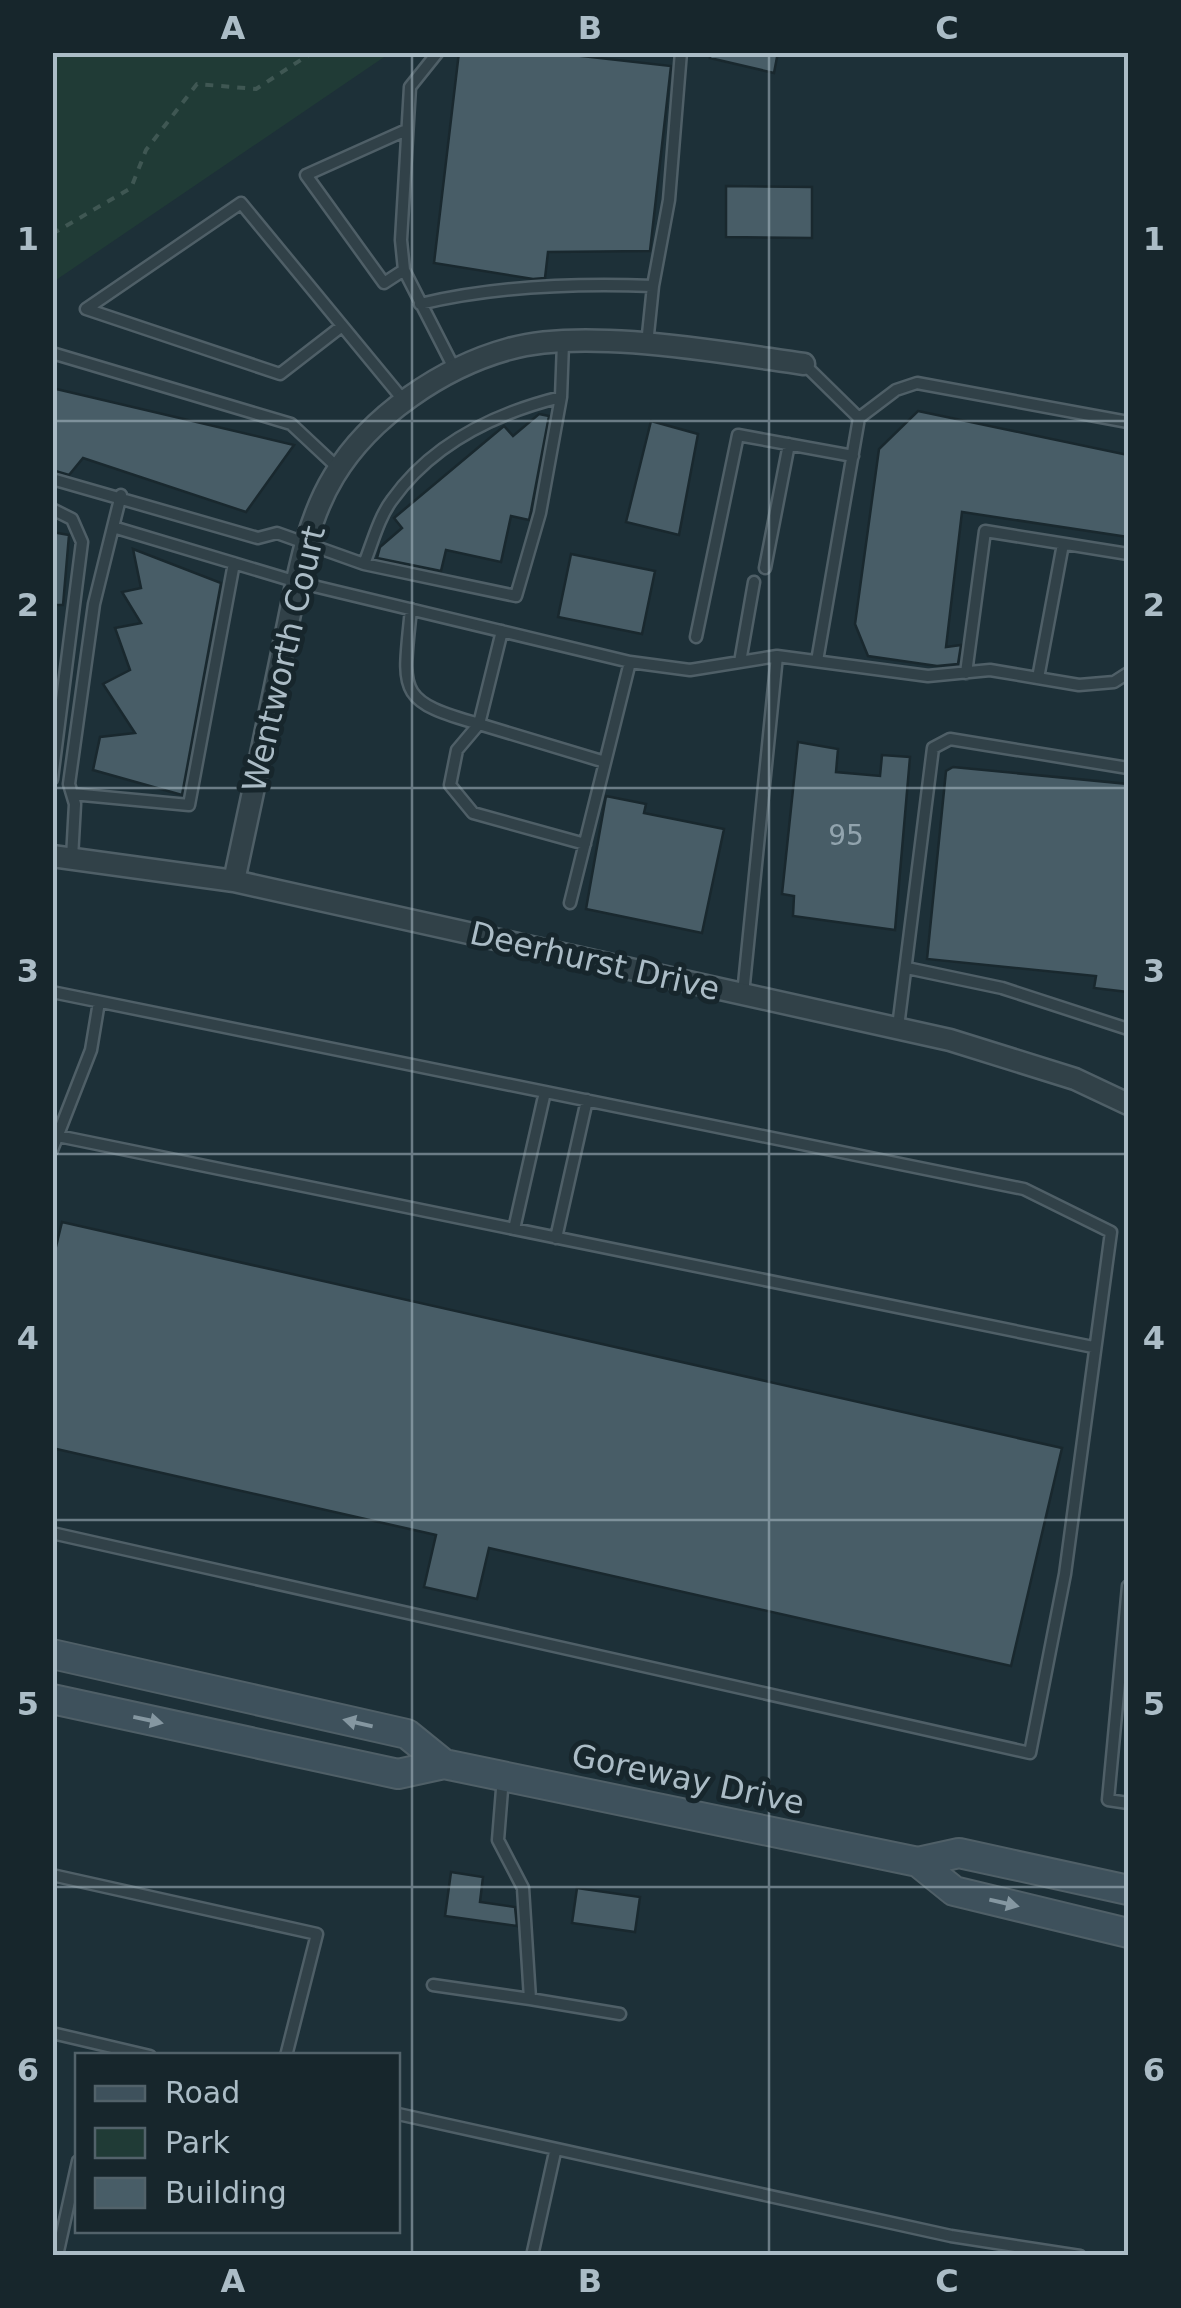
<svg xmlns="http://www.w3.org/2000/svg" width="1181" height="2308" font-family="'DejaVu Sans',sans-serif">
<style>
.green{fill:#203b36}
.building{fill:#485d67;stroke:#19282e;stroke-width:2.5}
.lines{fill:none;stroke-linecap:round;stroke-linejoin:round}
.service-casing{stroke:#4f5f67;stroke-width:15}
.minor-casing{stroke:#4f5f67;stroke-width:25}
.secondary-casing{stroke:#4f5f67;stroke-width:32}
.path{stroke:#3f5753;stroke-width:4;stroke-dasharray:8 8;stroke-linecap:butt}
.service{stroke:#314148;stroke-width:10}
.minor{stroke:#314148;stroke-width:20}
.secondary{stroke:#3e515c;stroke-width:28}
.oneway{fill:#8597a1}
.grid{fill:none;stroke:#abbcc6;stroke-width:2.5;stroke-opacity:0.55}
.labels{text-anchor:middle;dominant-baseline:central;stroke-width:10;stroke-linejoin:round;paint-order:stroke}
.number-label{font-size:28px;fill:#92a4ae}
.street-label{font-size:32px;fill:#abbcc6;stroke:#17262c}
.neatline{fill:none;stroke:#abbcc6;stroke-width:4}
.grid-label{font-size:32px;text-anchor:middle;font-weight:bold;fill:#abbcc6}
</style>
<rect width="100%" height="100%" fill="#1d3038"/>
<path class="green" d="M53,52H390V53L53,282Z"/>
<path class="building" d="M459,52H546L671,66L650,251L548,252L545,278L533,279L434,263Z
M711,52H778L774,73L710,58Z
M726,186L812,187V238L726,237Z
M52,388L294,445L246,512L83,458L69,475L52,470Z
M918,411L1128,455V537L962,512L946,647L961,645L958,664L937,666L868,656L855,624L879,449Z
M539,414L549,416L531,511L529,520L511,516L501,562L446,550L441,571L377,558L380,547L402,528L394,518L504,426L513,436Z
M651,421L698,434L679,535L626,522Z
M52,532L69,535L63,605H52Z
M133,549L221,583L182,795L93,770L100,737L135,733L103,684L130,670L115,628L141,623L122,592L141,588Z
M571,554L655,571L642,634L558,617Z
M798,742L838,749L836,772L880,776L882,755L910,757L895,930L793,916L794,896L782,894Z
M953,767L1128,784V992L1094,988L1096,976L927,959L946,771Z
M606,796L646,804L644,813L724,829L702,933L586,909Z
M62,1222L1062,1448L1011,1666L489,1548L477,1599L424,1587L436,1535L52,1448V1263Z
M451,1872L483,1877L480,1902L515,1907L517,1926L445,1916Z
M577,1888L640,1897L635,1932L572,1923Z"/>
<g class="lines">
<defs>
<path id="service" d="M438,52L410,87L401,240L404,270L455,370
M404,270L384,283L306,175L404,131
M653,286L669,200L681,52
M420,304C495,286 576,283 653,286L647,344
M342,326L280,374L86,309L241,203L405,402
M52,353L291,424L338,468
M804,364L859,418L896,390L917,383L1128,422
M52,479L258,538L277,533L364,564C372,544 379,517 392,500C432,444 496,413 561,397L563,343
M121,495L113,527L297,582L630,662
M52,509L72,519L82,542L52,779
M364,564L516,596L540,513L561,397
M765,568L789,444
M411,609C403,691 395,701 479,724L502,631
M696,637L738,435L853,456
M817,661L859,418
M740,662L754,582
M966,673L985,531L1128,554
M1038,678L1063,544
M72,794L189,805L234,563
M585,844L473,813L450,785L457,750L479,724L605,762
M72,858L75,804L69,784L94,604L113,527
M570,903L630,662L690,670L777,656L928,676L990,670L1079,685L1114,682L1128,673
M907,968L1002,988L1128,1029
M52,992L1024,1189L1111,1232L1065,1574L1030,1753L52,1533
M743,994L777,656
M898,1027L933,748L950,739L1128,768
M58,1136L1093,1347
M52,1150L91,1050L99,1002
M514,1229L545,1092
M556,1238L587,1100
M1128,1586L1108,1800L1128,1803
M52,1875L317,1934L286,2056
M433,1985L530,1999L523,1888L498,1840L503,1777
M530,1999L620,2014
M52,2033L150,2056
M398,2114L951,2236L1080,2256
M57,2256L78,2161
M532,2256L555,2152"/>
<path id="minor" d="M52,856L234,881L950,1040L1075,1079L1128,1104
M234,881C251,802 268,722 284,643C296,588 304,525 334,476C370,416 443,367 509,349C585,327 725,353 804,364"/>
<path id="secondary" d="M52,1654L407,1734L444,1764
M52,1699L398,1774L444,1764L918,1862L959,1853L1128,1890
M918,1862L954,1891L1128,1933"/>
</defs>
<use href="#service" class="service-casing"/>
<use href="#minor" class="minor-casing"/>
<use href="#secondary" class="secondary-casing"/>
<path class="path" d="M52,234L131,188L146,150L197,84L256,89L313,52"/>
<use href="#service" class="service"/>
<use href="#minor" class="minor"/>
<use href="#secondary" class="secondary"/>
</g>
<defs><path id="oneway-solid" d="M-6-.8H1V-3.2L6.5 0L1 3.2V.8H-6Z" transform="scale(2.5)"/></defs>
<g class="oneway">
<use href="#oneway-solid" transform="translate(148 1720) rotate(12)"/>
<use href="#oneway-solid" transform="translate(358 1723) rotate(-167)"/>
<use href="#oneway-solid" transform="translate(1004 1903) rotate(13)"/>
</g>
<path class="grid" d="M412,52V2256M769,52V2256M52,421H1128M52,788H1128M52,1154H1128M52,1520H1128M52,1887H1128"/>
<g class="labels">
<g class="number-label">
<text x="846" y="835">95</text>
</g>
<g class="street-label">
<text transform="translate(284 659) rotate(-77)">Wentworth Court</text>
<text transform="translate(595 961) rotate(13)">Deerhurst Drive</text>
<text transform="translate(688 1779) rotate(12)">Goreway Drive</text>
</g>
</g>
<rect width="1181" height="2308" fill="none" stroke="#17262c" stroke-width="110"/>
<rect x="75" y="2053" width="325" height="180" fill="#17262c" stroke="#52626a" stroke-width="2.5"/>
<rect x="95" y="2086" width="50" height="15" fill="#3e515c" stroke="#52626a" stroke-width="2.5"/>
<text x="165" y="2103" font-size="30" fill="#abbcc6">Road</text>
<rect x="95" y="2128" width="50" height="30" fill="#203b36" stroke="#52626a" stroke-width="2.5"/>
<text x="165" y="2153" font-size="30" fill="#abbcc6">Park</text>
<rect x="95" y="2178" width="50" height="30" fill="#485d67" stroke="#52626a" stroke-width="2.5"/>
<text x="165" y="2203" font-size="30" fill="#abbcc6">Building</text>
<rect x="55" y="55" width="1071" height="2198" class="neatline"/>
<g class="grid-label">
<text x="233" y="39">A</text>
<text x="590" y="39">B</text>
<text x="947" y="39">C</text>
<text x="28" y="250">1</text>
<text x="1154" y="250">1</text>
<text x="28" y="616">2</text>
<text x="1154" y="616">2</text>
<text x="28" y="982">3</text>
<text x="1154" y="982">3</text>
<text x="28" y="1349">4</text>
<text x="1154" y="1349">4</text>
<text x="28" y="1715">5</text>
<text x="1154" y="1715">5</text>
<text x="28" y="2081">6</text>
<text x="1154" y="2081">6</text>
<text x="233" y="2292">A</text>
<text x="590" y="2292">B</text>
<text x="947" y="2292">C</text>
</g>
</svg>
